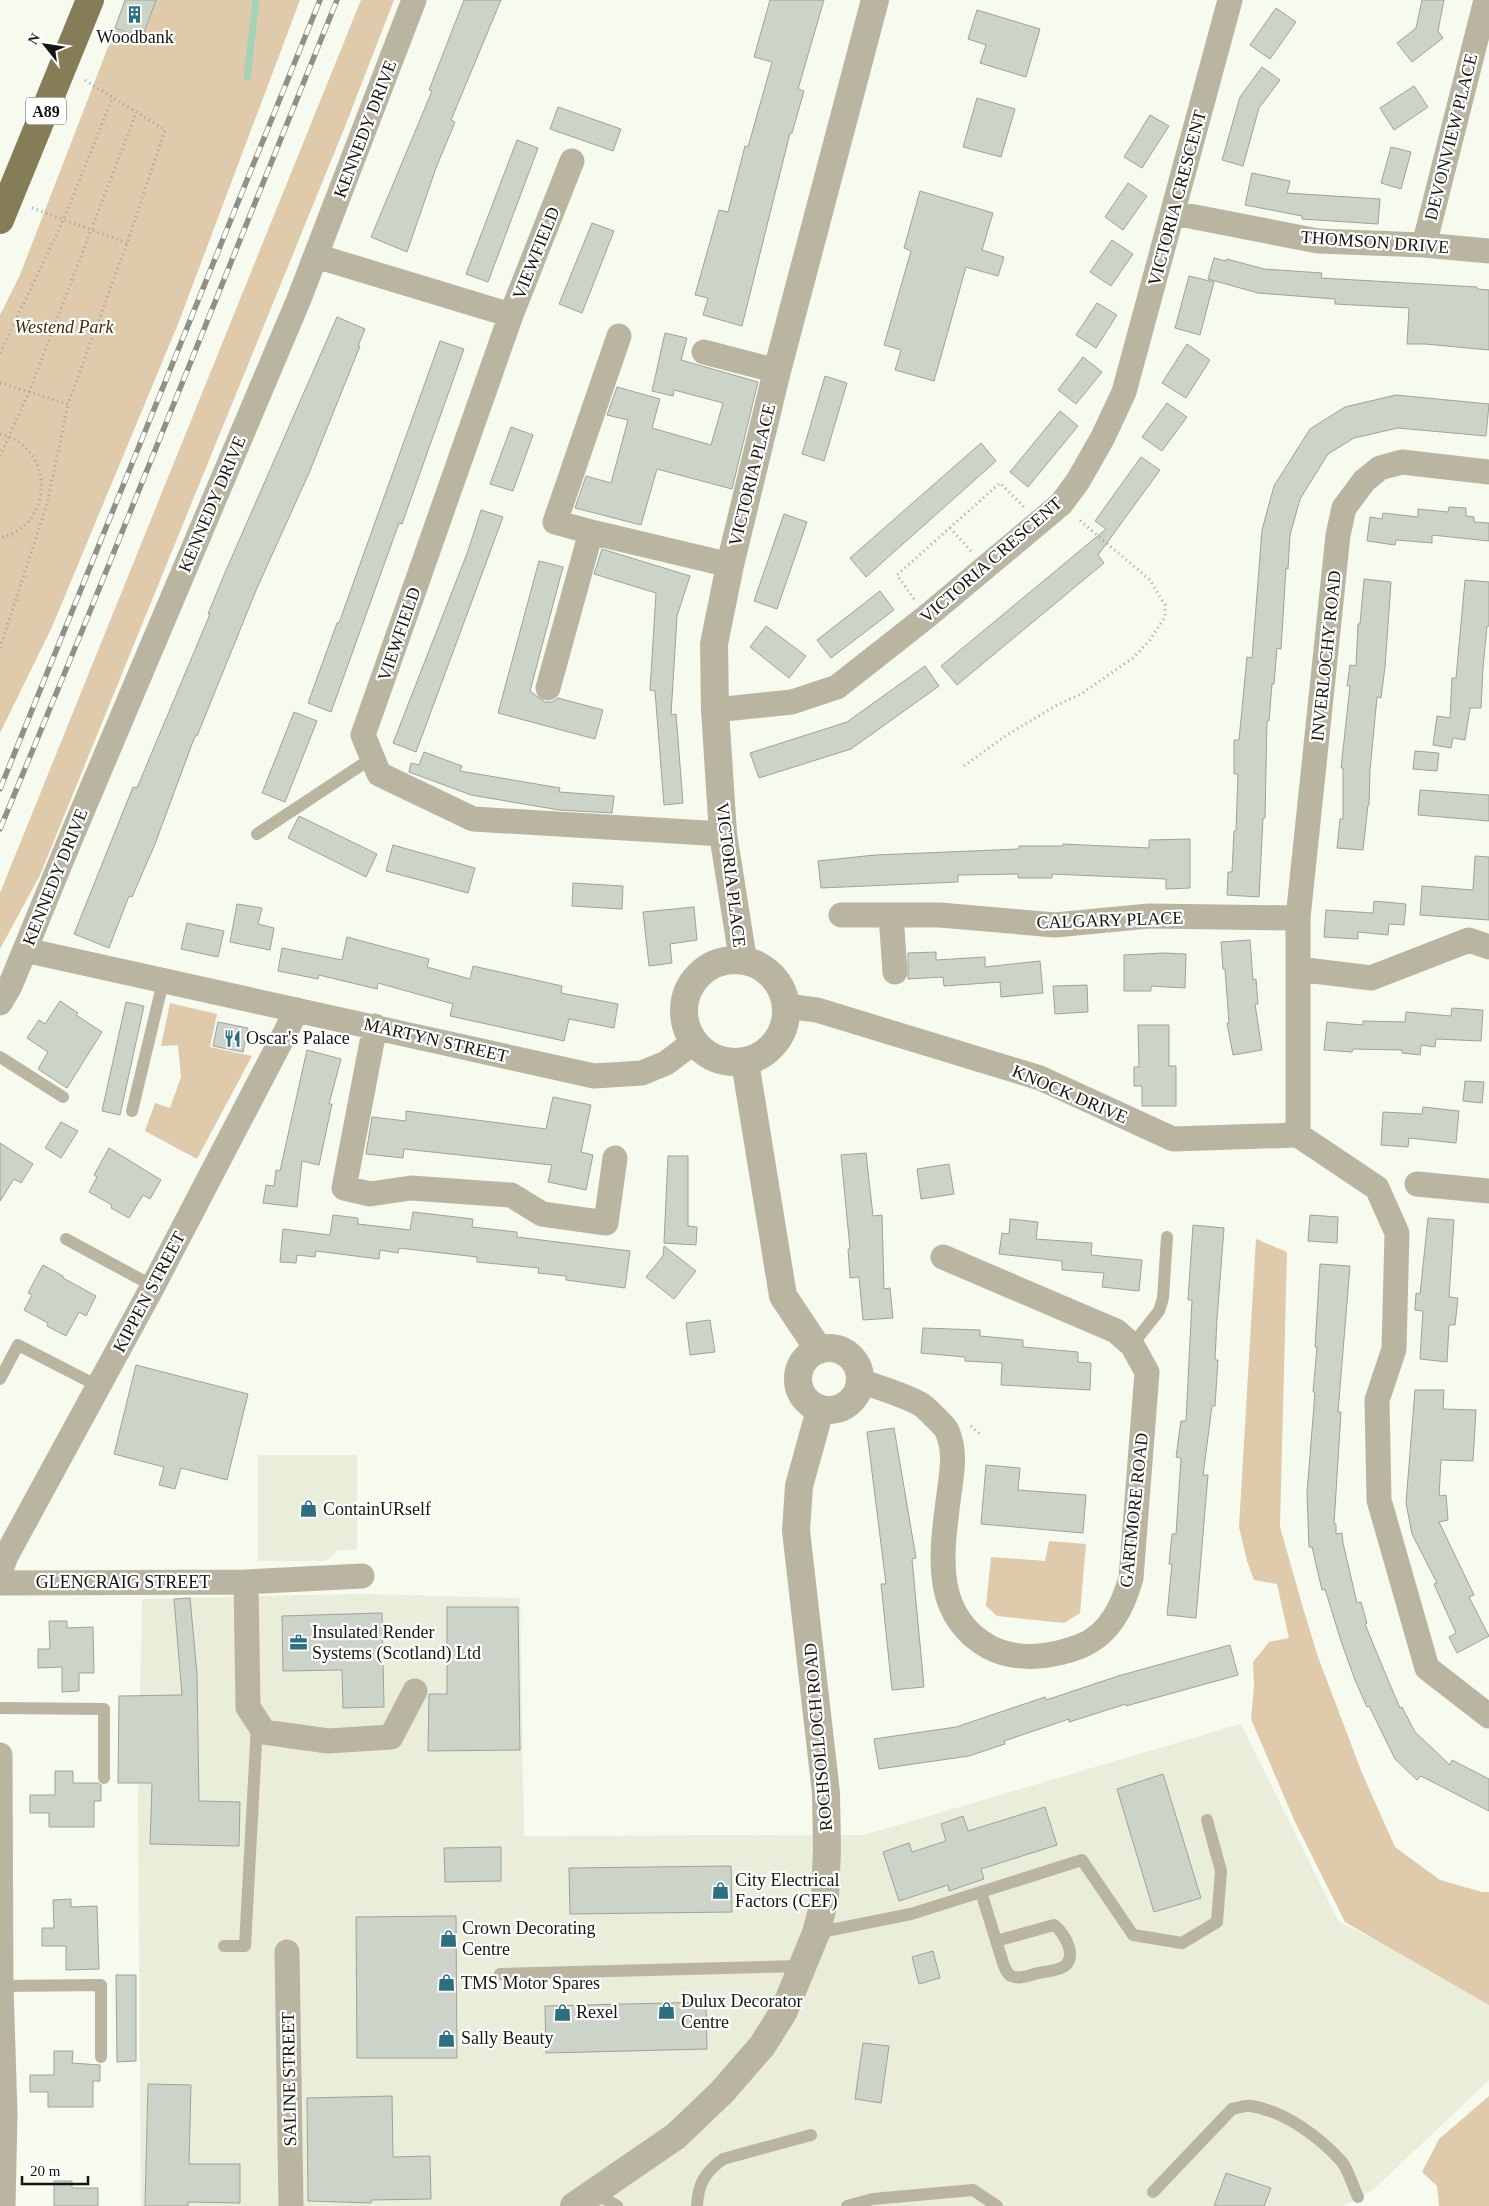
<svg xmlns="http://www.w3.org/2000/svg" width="1489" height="2206" font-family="'Times New Roman',serif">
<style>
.built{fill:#e9edda}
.green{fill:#dfcaac}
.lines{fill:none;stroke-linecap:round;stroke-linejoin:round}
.stream{stroke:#a5d3b7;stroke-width:7}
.building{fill:#ccd3c9;stroke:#9ca49a}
.path{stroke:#9fa298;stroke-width:3;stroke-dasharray:1 4;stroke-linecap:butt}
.service{stroke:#bab5a1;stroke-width:12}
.minor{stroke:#bab5a1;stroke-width:25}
.tertiary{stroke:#bab5a1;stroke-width:28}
.primary{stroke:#857d58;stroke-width:28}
.rail-casing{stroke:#8f9188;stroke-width:5.5}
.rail{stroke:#fff;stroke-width:4;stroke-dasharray:11;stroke-linecap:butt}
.labels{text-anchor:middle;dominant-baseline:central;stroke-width:4.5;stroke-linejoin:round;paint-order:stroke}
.shield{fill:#fff;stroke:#5b5c58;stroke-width:1}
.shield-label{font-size:16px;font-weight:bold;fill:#151611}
.poi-label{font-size:18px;fill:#151611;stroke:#fff;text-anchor:start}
.street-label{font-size:18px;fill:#151611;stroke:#fff}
.park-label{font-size:18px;font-style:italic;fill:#412c0b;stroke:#fff}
</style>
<rect width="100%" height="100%" fill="#f7faee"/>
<path class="built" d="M258,1455H357V1550H338L326,1561H258Z
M361,1594L520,1598L524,1836L864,1835L1241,1724L1339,1922L1489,1994V2080L1373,2190L1343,2206H141L138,1799L142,1599Z"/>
<path class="green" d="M156,0H300L178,324L52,627L0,733V315L20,275L115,29L142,38Z
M361,0H394L344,129L40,875L0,949V893Z
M170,1003L217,1014L210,1047L252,1056L197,1159L145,1131L155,1103L170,1108L181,1077L178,1045L161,1046Z
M1256,1239L1287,1252L1280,1527L1303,1608L1318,1657L1362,1773L1395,1847L1440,1880L1482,1892H1489V2005L1345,1922L1295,1822L1251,1719L1254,1686L1253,1662L1269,1642L1289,1638L1277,1584L1254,1580L1247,1561L1239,1527Z
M1049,1541L1086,1544L1080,1613L1064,1623L997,1616L986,1606L991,1557L1045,1561Z
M1489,2096V2206H1439L1437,2186L1422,2172L1439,2139Z"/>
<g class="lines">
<path class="stream" d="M247,77L256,0"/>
</g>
<path class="building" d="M125,0H156L142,38L115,28Z
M464,0H501L451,120L455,122L436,168L407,252L371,237L432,91L429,90Z
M770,0H824L798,89L804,91L792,133H790L742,326L703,315L708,298L695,295L719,210L728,212L745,146L748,147L772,62L754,57Z
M1422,0H1444L1438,31L1443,38L1412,62L1397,43L1416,28Z
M1276,8L1296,22L1270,59L1250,45Z
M977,10L1040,29L1026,77L980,63L986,45L968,39Z
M1262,67L1280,80L1259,108L1243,166L1222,160L1240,97Z
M1414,86L1428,107L1394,130L1380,108Z
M977,98L1015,109L1001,157L963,147Z
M558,107L621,129L613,151L550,129Z
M1150,115L1169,126L1142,168L1124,157Z
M517,140L538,148L488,282L466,274Z
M1391,147L1411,152L1401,189L1381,183Z
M1252,173L1290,181L1287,193L1380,199L1378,224L1302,219V216L1245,205Z
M1128,183L1147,196L1123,230L1105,217Z
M920,191L993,213L982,250L1004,257L998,276L966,267L934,381L895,370L901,350L884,345L911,251L904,248Z
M592,223L614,231L582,313L559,304Z
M1112,240L1133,254L1111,286L1090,272Z
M1214,258L1226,261L1227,259L1264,269L1322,273L1321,278L1477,287V289L1489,290V350L1425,344H1407L1409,308L1335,304V299L1258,293L1208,279Z
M1189,276L1214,282L1200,335L1175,328Z
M1097,303L1117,315L1096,348L1076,335Z
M337,317L365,329L358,346H360L309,473L257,588L197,736H195L155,844L132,897L129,896L109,948L74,934L133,787L137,788L210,614H208L224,575Z
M665,333L687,338L681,360L758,382L732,489L657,469L641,525L575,508L586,476L611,483L628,420L607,415L617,387L660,399L652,428L711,445L723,403L674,390L673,396L652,391Z
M440,341L464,349L402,524L399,523L331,712L308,703L337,623H339Z
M1187,344L1210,360L1186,398L1162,383Z
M1083,357L1102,372L1076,404L1058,390Z
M825,376L847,383L824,461L802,454Z
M1396,395L1489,404L1486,436L1398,428L1354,438L1328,454L1300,499L1290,535L1288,569L1286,568L1281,649L1277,648L1274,684H1272L1269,721H1267L1265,818H1263L1259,897L1227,895L1228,872H1232L1234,831H1236L1238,774H1234V740H1239L1247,657L1252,658L1262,530L1274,486L1310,429L1345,407Z
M1167,403L1187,417L1162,451L1142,437Z
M1060,411L1078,426L1028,487L1010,472Z
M511,427L533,435L513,491L490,484Z
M981,443L996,461L866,577L850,558Z
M1141,457L1160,470L1098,555L1104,563L957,685L941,666L1106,529L1095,521Z
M1449,507L1466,508V516L1474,517V522L1489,523V541L1432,535V543L1396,540L1395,545L1367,541L1370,517L1382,519L1383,513L1418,517V509L1448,512Z
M481,510L503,517L416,752L393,743L468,551Z
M784,514L807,522L777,609L754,601Z
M602,549L690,576L677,616L671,715L676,714L683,803L664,805L655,691L650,690L656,593L594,574Z
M539,561L563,567L530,691L545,702H552L558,698L603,710L595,739L498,713Z
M1364,579L1391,582L1385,667L1381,698L1377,697L1370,770L1369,805H1368L1363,850L1337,848L1340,819H1343V768H1341L1350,686H1347L1350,665L1356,666L1358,624H1360Z
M1465,580L1489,582V626H1487L1483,668L1481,708H1470L1465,740L1453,738L1451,748L1433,745L1437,716L1450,718L1452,678H1456Z
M880,591L894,610L831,658L817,640Z
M766,626L806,656L789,678L750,647Z
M925,666L939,686L851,749L759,778L750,753L847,722Z
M294,712L317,721L285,802L262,793Z
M1415,751L1439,753L1437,771L1413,769Z
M424,752L462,766L460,771L560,788L559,792L614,796L612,813L559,810L471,795L409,772L411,763L419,765Z
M1420,790L1489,795V821L1418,815Z
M299,816L377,854L366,877L288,838Z
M1190,839V888L1166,889V879L1052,874V878H1018V874L958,875V882L821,888L818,861L875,855L1019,849V846H1063V844L1149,848V840Z
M393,845L475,868L468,893L386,871Z
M1475,856L1489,857V920L1420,915L1422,886L1473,890Z
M573,883L623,886L622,909L572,906Z
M1374,901L1406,904L1404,925L1389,924L1388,935L1358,932V939L1324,937L1326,910L1373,913Z
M237,904L262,908L258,924L274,928L270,950L230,942Z
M694,907L697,940L670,944L672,963L649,966L643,912Z
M187,923L224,931L218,957L181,949Z
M347,937L429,959L427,967L470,979L473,966L562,986L561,993L618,1004L614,1028L569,1019L564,1041L450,1016L453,1004L378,983L377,989L319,975L318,979L278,971L282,948L342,960Z
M1250,940L1253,980L1256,979L1258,1004H1255L1262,1050L1233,1055L1227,1023H1229L1225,969H1223L1221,942Z
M936,952V960L985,957V967L1040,961L1043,993L1001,997L1000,982L944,986L943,977L908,979V953Z
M1163,953L1186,954L1185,988L1151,986V991H1124V955Z
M1087,985L1088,1012L1055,1014L1053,986Z
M60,1001L78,1013L76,1015L102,1032L67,1088L38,1069L48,1052L27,1038L39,1020L45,1024Z
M126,1002L144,1006L120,1115L102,1111Z
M1452,1008L1483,1010L1481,1041L1436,1039L1435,1047L1421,1045L1420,1055L1402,1053V1050L1353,1049L1352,1052L1324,1050L1327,1022L1363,1025V1021L1405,1022L1406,1012L1451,1016Z
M218,1022L248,1028L243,1052L213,1046Z
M1138,1025H1169V1066H1176V1106H1142V1086H1134V1067H1139Z
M307,1050L341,1059L329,1104H332L319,1165L302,1161L297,1207L263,1203L266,1185L274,1186L276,1170L280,1171Z
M1465,1081L1484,1082L1482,1103L1463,1101Z
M553,1097L591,1105L581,1152L593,1155L586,1190L548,1182L552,1165L404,1149L403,1158L366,1154L372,1117L406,1121V1111L546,1129Z
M1423,1107L1459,1111L1456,1143L1409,1138L1408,1147L1381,1145L1383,1112L1422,1114Z
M61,1122L78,1131L61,1158L45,1148Z
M0,1143L33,1164L21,1183L14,1179L0,1201Z
M109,1148L161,1180L150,1199L143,1195L129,1218L111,1208L112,1205L89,1192L97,1177L94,1175Z
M866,1153L873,1216L882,1215L884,1289L890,1288L893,1318L863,1320L859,1277L850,1278L848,1249H850L841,1155Z
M668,1156H688V1226L697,1227L696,1245L664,1243Z
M949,1164L954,1194L921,1199L917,1169Z
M413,1212L473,1219L472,1227L517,1232V1237L630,1251L625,1288L566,1280V1276L538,1273L539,1268L477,1262V1257L399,1248L398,1253L380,1250L379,1259L316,1251L315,1257L297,1255L296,1263L280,1262L283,1229L330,1235L333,1215L358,1218V1224L410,1230Z
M1310,1215L1338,1217L1337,1243L1308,1241Z
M1428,1218L1454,1220L1449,1297L1458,1298L1455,1325H1449L1447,1362L1420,1359L1423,1311L1415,1310L1416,1293L1420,1294Z
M1010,1219L1038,1222L1036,1239L1092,1243L1091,1255L1142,1260L1139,1291L1102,1287L1104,1273L1062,1270V1261L999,1254L1002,1233L1009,1234Z
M1193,1225L1224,1228L1217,1319L1215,1360H1218L1215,1406H1212L1203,1475H1208L1196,1618L1167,1615L1172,1564H1169L1172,1534H1176L1181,1458L1176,1457L1181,1421H1186L1192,1300H1188Z
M664,1246L696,1271L674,1299L646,1277L663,1256Z
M1320,1264L1350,1266L1338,1412H1341L1334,1524H1336V1534L1342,1533L1343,1543L1357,1603L1361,1602L1367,1623L1365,1624L1383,1668L1400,1708L1402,1707L1415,1732L1450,1765L1452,1760L1489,1779V1811L1421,1776L1417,1780L1395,1759L1369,1706L1367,1707L1355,1680L1341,1641L1325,1589L1322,1590L1312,1547H1309L1307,1493L1315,1392H1313L1317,1347H1315Z
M43,1265L63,1276V1278L96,1296L86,1316L79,1312L66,1336L47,1326L48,1323L24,1310L32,1295L28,1293Z
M710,1320L715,1352L690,1355L686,1323Z
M923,1328L980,1330V1336L1023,1340V1347L1078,1352V1362L1091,1363L1090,1390L1001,1385L1002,1363L965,1361V1357L921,1353Z
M136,1365L248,1394L227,1480L181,1468L175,1489L159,1485L164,1467L114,1454Z
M1415,1390H1444L1443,1409L1476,1410L1473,1461L1441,1460L1439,1496L1446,1495L1448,1520L1439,1522L1474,1595L1469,1597L1489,1636L1457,1653L1449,1637L1456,1633L1434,1584L1437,1583L1412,1534L1406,1503Z
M894,1428L916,1558L912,1559L924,1687L892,1690L881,1584H886L867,1432Z
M986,1465L1020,1468L1018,1490L1086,1495L1083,1533L981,1524Z
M190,1598L197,1674L199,1801L240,1802L239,1846L150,1844L152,1783H118L119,1696L182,1695L174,1599Z
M447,1607H518L520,1750L428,1751L429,1694H447Z
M382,1613L384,1707L343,1708L342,1670L283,1671L282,1616Z
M49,1621H67V1628L93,1627L94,1673H79V1691L62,1692V1667L38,1668V1649H50Z
M1230,1645L1238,1675L1126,1706V1704L1069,1722V1719L1004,1741L1005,1744L969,1756L879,1769L874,1739L956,1727L1045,1697L1046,1700L1118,1676Z
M55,1771H73V1783H98L101,1785V1801H94V1827H49V1813H30V1795H55Z
M1163,1774L1201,1898L1154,1912L1117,1789Z
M1045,1807L1057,1845L981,1869L984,1879L949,1891L948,1885L899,1901L883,1852L909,1843L912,1852L946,1841L941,1824L963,1816L968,1831Z
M501,1847V1881L445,1882L444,1848Z
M731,1866L732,1912L570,1914L569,1868Z
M71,1899V1907L97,1906L99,1969L66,1970V1946H42V1928H54L53,1900Z
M456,1916L457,2058H357L356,1917Z
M933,1951L940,1978L919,1984L912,1957Z
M116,1975H136V2061L117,2062Z
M706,2002L707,2049L546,2053L545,2006Z
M863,2043L889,2046L881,2103L855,2099Z
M54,2051H73L72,2063L100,2065V2081H93V2107H48V2092H30V2075H54Z
M148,2084L191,2085L189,2164H240V2203L188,2202V2206H145Z
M392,2096L393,2157L430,2156L431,2199L371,2200V2203L308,2201L307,2098Z
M1226,2173L1271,2188L1264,2206H1214Z
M54,2181H72V2188H98V2206H54Z"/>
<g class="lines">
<path class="path" d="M32,208L127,243
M0,353L63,221L112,99
M0,383L68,404L127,243L165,130L83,79
M0,434C55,447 55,525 0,538
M0,456L29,392L136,113
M950,528L971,551
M914,599L897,575L1000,483L1024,507
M0,648L47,504L68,404
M964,766L1004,737L1055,706L1081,694L1133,658L1150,640L1165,617V605L1150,580L1078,519
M971,1426L980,1434"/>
<path class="service" d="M257,834L372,758
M0,1057L63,1097
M132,1111L163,982
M66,1239L153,1286
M1132,1345L1159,1311L1163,1298L1167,1237
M0,1379L18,1345L98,1386
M0,1708L104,1709V1778
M981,1892L1003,1963C1005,1968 1006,1973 1011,1976C1019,1980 1030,1975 1038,1973C1046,1972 1054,1971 1061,1968C1080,1960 1065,1933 1054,1925L996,1941
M816,1933L911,1914L1082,1860L1133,1935L1182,1943L1217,1922L1221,1871L1207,1820
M224,1946H245L257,1725
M500,1974L802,1966
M1,1986L101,1985V2057
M593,2192L617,2206
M1153,2192L1232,2109C1238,2108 1245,2105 1251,2106C1284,2111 1320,2137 1342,2162C1349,2171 1353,2187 1358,2197
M697,2206C698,2184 705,2172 723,2159L811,2135
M847,2206L873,2199L973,2190L997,2206"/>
<path class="minor" d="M572,161L511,315L363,735L379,774L473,819L723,834
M1174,213L1318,241L1424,245L1489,251
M1424,245L1486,0
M316,256L511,315
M619,336L555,522L591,532L730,565
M704,352L777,371
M548,688L591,532
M715,710L792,702L837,687L926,617L1061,504L1078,481L1103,437L1124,392L1230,0
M841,915H940L1055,925L1149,916L1298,918
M891,915L895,972
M25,950L594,1076L642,1073L666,1063L694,1042
M1298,969L1371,978L1469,940L1489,947
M0,1003L10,986L70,840L299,299L414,0
M786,1006L817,1010L1040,1078L1173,1139L1298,1135
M375,1026L344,1188L370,1194L411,1188L511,1195L542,1214L606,1223L615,1158
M1298,1135V918L1338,535L1344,508L1364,481L1380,468L1402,462L1489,472
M1298,1135L1377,1188L1397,1233L1394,1349L1377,1400L1379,1500L1427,1668L1489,1716
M1417,1184L1489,1191
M860,1381C880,1388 902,1394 920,1404C926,1407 932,1415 937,1419C940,1423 945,1426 947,1431C956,1451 952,1472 949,1494C942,1550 930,1614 989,1647C1017,1662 1053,1657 1081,1646C1110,1634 1123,1606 1131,1578L1147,1372L1132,1345L1116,1331L943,1257
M0,1572L6,1556L153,1286L297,1010
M246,1582L362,1576
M0,1583L246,1582L248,1707L264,1732L328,1741L391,1737L415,1691
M0,1755L1,1986L5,2114L3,2206
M287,1952L291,2206"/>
<path class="tertiary" d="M684 1011a51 51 0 1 1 102 0a51 51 0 1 1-102 0Z
M743,960L723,834L715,710L714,644L730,565L777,371L875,0
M745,1062L783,1296L819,1350
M798 1379a31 31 0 1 1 62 0a31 31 0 1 1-62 0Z
M574,2206L676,2136L722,2092L762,2046L784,2011L816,1933L825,1899L827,1849L826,1793L796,1531L799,1486L820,1410"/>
<path class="primary" d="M0,220L90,0"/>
<defs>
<path id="rail" d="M0,789L320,0
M0,829L82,631L337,0"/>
</defs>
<use href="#rail" class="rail-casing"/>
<use href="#rail" class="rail"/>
</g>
<defs>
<symbol id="building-bare" viewBox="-9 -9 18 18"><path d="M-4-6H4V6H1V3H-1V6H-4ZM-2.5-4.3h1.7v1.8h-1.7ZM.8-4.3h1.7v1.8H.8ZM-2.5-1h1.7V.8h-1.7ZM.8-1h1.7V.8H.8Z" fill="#2d6f81" stroke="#fff" stroke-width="2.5" paint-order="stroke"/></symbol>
<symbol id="restaurant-bare" viewBox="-9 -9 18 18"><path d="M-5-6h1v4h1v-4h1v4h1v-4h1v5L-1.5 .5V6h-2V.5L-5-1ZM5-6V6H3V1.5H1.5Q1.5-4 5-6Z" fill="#2d6f81" stroke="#fff" stroke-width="2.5" paint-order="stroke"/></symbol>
<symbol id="shop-bare" viewBox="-9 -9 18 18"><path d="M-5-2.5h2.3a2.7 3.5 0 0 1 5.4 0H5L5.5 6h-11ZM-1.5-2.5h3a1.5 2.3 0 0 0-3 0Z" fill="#2d6f81" stroke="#fff" stroke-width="2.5" paint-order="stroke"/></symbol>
<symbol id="office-bare" viewBox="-9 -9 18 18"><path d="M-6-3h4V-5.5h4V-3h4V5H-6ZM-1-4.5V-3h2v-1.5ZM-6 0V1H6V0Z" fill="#2d6f81" stroke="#fff" stroke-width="2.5" paint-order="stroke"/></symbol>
</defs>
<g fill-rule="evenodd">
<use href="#building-bare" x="122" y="2" width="25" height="25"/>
<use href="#restaurant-bare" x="220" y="1026" width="25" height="25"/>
<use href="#shop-bare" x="296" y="1496" width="25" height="25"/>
<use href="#office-bare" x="286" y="1630" width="25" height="25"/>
<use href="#shop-bare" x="708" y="1878" width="25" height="25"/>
<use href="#shop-bare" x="436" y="1926" width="25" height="25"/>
<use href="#shop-bare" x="434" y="1970" width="25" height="25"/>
<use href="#shop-bare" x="654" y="1998" width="25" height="25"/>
<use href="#shop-bare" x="550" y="2000" width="25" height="25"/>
<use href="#shop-bare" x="434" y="2026" width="25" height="25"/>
</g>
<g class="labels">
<rect class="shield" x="26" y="97.5" width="40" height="27" rx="4"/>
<g class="shield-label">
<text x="46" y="111">A89</text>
</g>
<g class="poi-label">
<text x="135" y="37" text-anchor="middle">Woodbank</text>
<text x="246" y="1038">Oscar's Palace</text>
<text x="323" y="1509">ContainURself</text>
<text x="312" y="1632">Insulated Render<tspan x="312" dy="21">Systems (Scotland) Ltd</tspan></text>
<text x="735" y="1880">City Electrical<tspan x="735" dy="21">Factors (CEF)</tspan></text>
<text x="462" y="1928">Crown Decorating<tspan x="462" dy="21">Centre</tspan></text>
<text x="461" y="1983">TMS Motor Spares</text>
<text x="681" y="2001">Dulux Decorator<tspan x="681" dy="21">Centre</tspan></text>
<text x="576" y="2012">Rexel</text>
<text x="461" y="2038">Sally Beauty</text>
</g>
<g class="street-label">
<text transform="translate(365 129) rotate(-69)">KENNEDY DRIVE</text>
<text transform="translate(1451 137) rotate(-76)">DEVONVIEW PLACE</text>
<text transform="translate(1177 198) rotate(-75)">VICTORIA CRESCENT</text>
<text transform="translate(1375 242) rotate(4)">THOMSON DRIVE</text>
<text transform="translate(536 253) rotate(-68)">VIEWFIELD</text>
<text transform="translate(752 475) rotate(-76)">VICTORIA PLACE</text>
<text transform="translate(212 504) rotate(-67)">KENNEDY DRIVE</text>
<text transform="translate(991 560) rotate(-41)">VICTORIA CRESCENT</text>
<text transform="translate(399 634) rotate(-71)">VIEWFIELD</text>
<text transform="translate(1326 656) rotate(-84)">INVERLOCHY ROAD</text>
<text transform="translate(731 875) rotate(83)">VICTORIA PLACE</text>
<text transform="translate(55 877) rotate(-68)">KENNEDY DRIVE</text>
<text transform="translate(1110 920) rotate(-2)">CALGARY PLACE</text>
<text transform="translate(436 1040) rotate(13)">MARTYN STREET</text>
<text transform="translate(1070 1094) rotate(23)">KNOCK DRIVE</text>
<text transform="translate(149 1292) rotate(-62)">KIPPEN STREET</text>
<text transform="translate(1134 1510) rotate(-84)">GARTMORE ROAD</text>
<text x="123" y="1582">GLENCRAIG STREET</text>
<text transform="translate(818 1737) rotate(-95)">ROCHSOLLOCH ROAD</text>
<text transform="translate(289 2079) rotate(-91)">SALINE STREET</text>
</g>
<g class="park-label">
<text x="64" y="327">Westend Park</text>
</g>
</g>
<g transform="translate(45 45) rotate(300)" stroke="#ffffff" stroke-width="4" paint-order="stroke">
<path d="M0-4L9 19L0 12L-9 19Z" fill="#151611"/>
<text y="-8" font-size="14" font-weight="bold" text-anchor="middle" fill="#151611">N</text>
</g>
<path d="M22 2176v8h66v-8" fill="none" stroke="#151611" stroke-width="2.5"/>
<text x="30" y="2176" font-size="15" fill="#151611" stroke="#ffffff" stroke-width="4" paint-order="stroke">20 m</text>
</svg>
